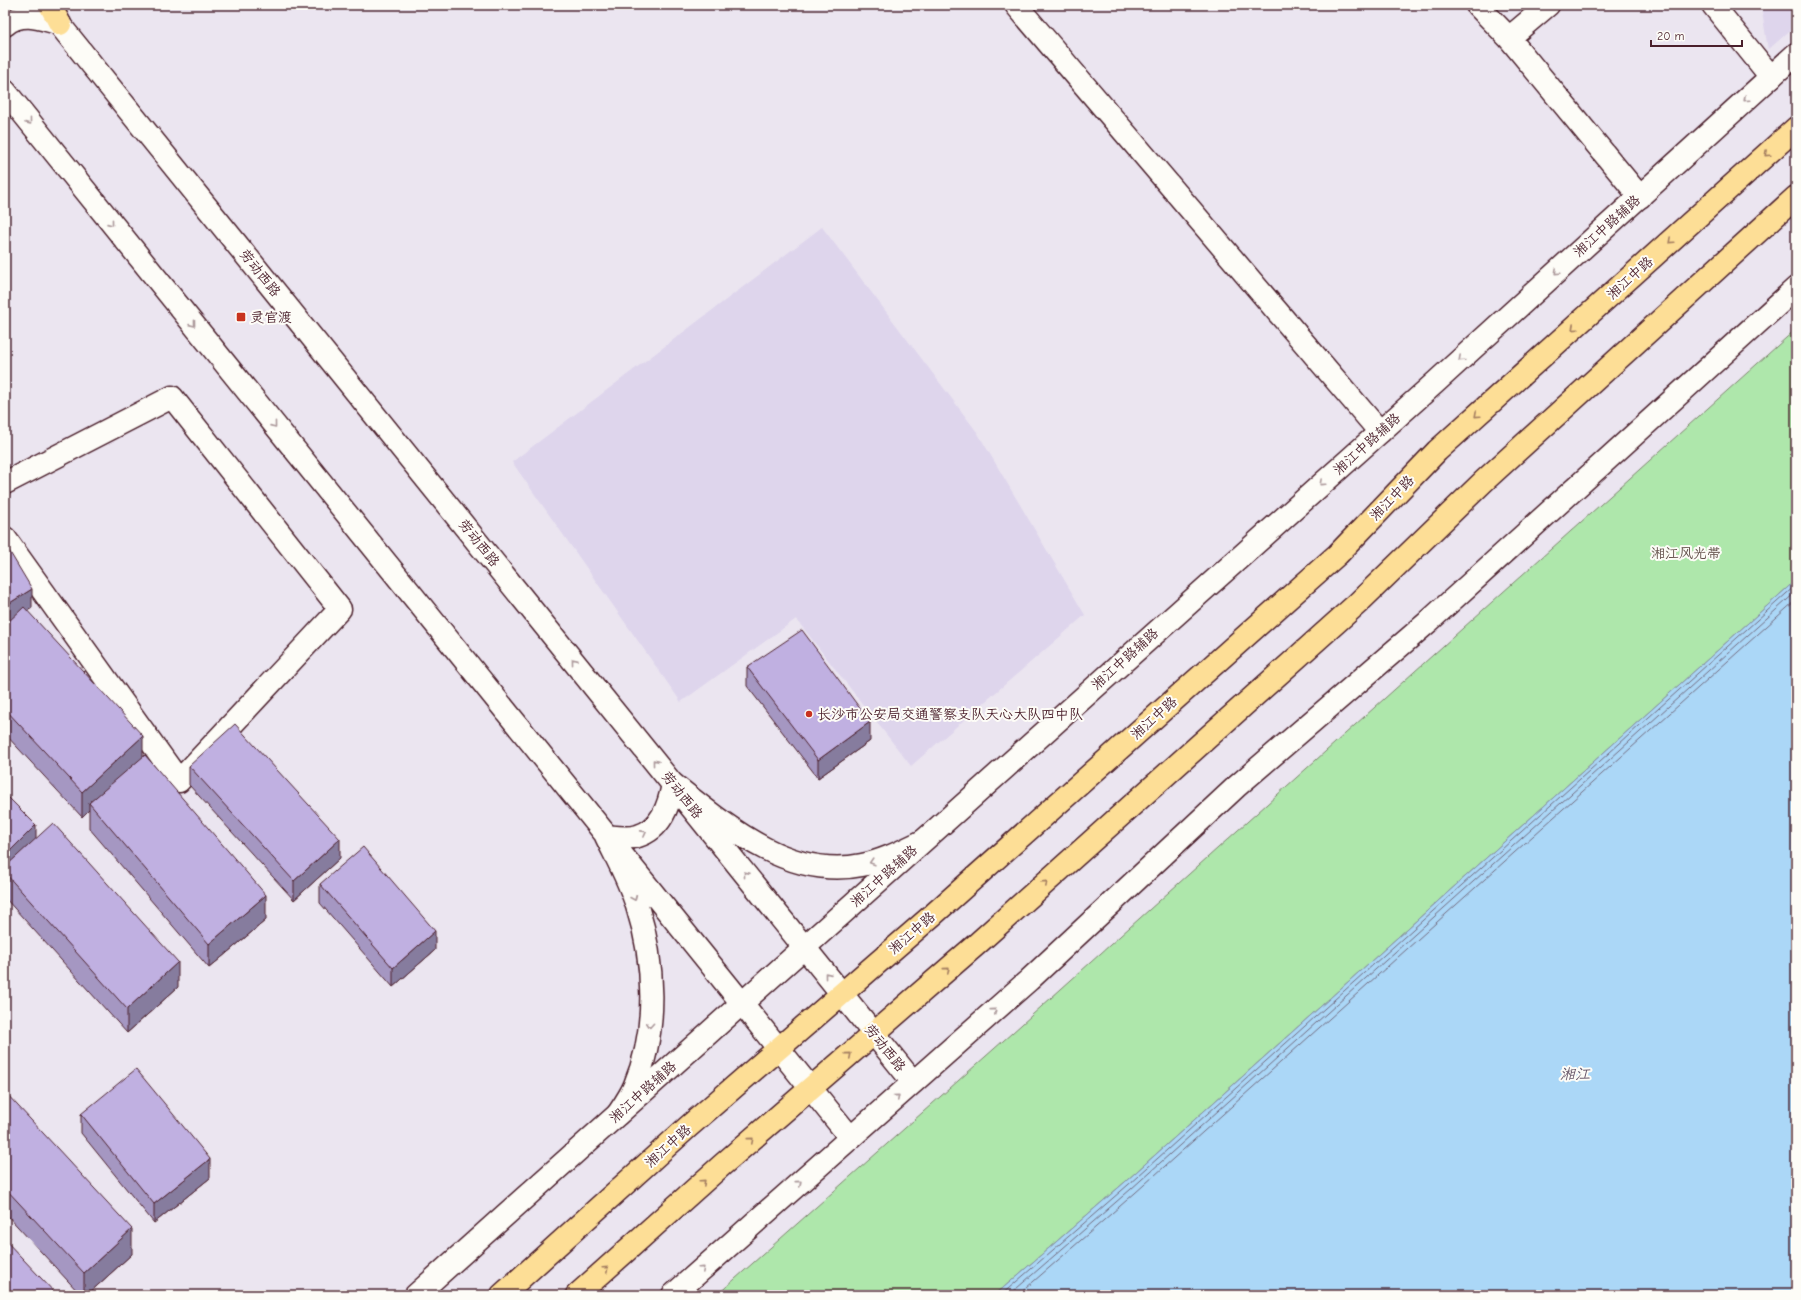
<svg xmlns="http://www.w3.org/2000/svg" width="1801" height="1300" font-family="'Comic Neue','LXGW WenKai TC',sans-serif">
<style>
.built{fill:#ded5ec}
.green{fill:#aee7ab;stroke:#7c836b}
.water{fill:#abd7f7;stroke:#848da5}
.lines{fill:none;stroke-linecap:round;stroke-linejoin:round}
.shore{stroke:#71697d;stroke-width:1}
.minor-casing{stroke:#4a1f2b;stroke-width:25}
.tertiary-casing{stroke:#4a1f2b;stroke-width:25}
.secondary-casing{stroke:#4a1f2b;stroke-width:25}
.primary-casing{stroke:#4a1f2b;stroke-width:25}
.minor{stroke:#fdfcf7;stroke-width:22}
.tertiary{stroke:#fdfcf7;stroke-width:22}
.secondary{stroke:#fdfcf7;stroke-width:22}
.primary{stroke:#fdde96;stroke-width:22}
.wall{fill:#a597c2;stroke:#4a1f2b}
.shaded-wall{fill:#867b9e;stroke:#4a1f2b}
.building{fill:#c0b0e1;stroke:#4a1f2b}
.oneway{stroke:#ac999b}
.oneway2{stroke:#a47e60}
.poi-dot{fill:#c8321e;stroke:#fdfcf7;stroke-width:1.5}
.labels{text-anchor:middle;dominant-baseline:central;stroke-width:4;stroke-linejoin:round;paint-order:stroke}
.street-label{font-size:14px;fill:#4a1f2b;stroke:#fdfcf7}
.poi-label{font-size:14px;fill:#4a1f2b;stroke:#fdfcf7;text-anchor:start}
.park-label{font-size:14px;fill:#63514b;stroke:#fdfcf7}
.water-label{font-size:15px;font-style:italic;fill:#675668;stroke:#fdfcf7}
</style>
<rect width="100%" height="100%" fill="#ebe5f0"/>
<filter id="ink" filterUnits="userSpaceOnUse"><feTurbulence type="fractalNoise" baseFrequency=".025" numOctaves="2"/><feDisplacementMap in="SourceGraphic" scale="8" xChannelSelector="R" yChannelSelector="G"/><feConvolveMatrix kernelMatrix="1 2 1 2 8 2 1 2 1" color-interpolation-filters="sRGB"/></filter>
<g filter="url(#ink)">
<path class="built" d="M1761,5H1796V25L1768,50Z
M822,227L977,432L1085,615L911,766L796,619L681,702L512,462Z"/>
<path class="green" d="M1796,329V580L1125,1182L995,1295H717L1012,1033Z"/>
<path class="water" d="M1796,580V1295H995L1125,1182Z"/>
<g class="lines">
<path class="shore" d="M1001,1295L1128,1185L1796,585
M1009,1295L1131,1189L1796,592
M1018,1295L1135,1193L1796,600"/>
<defs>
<path id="minor" d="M1016,5L1380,432
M1477,5L1509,38L1640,197
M1713,5L1771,77
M1509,38L1548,5
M5,483L172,397L340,609L179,781L5,538"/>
<path id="tertiary" d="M416,1295L1437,381L1796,54
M673,1295L1029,980L1236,787L1428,622L1796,288"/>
<path id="secondary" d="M47,9L913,1082
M5,25C21,11 42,18 60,24
M5,91L850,1137
M618,1114C624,1105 631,1095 635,1085C658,1030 655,962 637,906C630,882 617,859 606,836C616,837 629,839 638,836C661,829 669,806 673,784C726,826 789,880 862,865C883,861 902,851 921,842"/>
<path id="primary" d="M50,5L60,24
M502,1295L688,1127L935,913L1338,554L1437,451L1796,128
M577,1295L721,1166L977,944L1358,603L1484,481L1796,197"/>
</defs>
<use href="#minor" class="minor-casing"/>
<use href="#tertiary" class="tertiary-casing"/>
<use href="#secondary" class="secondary-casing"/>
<use href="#primary" class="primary-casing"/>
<use href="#minor" class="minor"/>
<use href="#tertiary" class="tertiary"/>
<use href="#secondary" class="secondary"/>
<use href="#primary" class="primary"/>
</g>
<path class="wall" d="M5,544L32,608L27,611L143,757L266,920L209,968L89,828V810L82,817L5,734Z
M747,667L870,741L818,778L747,686Z
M189,766L340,858L294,900L189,785Z
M5,794L36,839L178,987L127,1033L5,898Z
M320,884L435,950L393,987L320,903Z
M5,1092L132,1254L87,1295H81L5,1213Z
M81,1114L210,1178L154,1223L81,1133Z"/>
<path class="shaded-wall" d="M32,589V608L5,625V606Z
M870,722V741L818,778V760Z
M143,736V761L89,803V810L82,817V792Z
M36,825V844L5,873V856Z
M340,839V858L294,900V881Z
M266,895V920L209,968V944Z
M435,931V950L393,987V968Z
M178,962V987L127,1033V1009Z
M210,1159V1178L154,1223V1204Z
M132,1229V1254L87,1295H84V1273Z"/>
<path class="building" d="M5,544L32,589L5,606Z
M24,607L143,736L82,792L5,709V625Z
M802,630L870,722L818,760L747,667Z
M235,724L340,839L294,881L189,766Z
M145,755L266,895L209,944L89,803Z
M5,794L36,825L5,856Z
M53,823L178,962L127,1009L5,873V867Z
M363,847L435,931L393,968L320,884Z
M136,1069L210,1159L154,1204L81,1114Z
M5,1092L132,1229L84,1273L5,1188Z
M5,1240L57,1295H5Z"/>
<defs><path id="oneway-chevron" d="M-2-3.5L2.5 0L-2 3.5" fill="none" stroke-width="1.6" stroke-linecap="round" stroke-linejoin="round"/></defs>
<g class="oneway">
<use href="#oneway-chevron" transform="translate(1746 99) rotate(138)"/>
<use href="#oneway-chevron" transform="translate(29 122) rotate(51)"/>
<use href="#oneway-chevron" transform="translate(111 223) rotate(51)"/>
<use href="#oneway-chevron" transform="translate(1557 272) rotate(138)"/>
<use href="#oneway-chevron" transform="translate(193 324) rotate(51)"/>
<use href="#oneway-chevron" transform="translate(1461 359) rotate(138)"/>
<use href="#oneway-chevron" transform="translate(274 425) rotate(51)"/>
<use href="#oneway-chevron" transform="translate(1322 483) rotate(138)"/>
<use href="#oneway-chevron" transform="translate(574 661) rotate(-129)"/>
<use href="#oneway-chevron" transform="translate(655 762) rotate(-129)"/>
<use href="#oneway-chevron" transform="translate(644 833) rotate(-28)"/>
<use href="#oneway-chevron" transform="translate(872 862) rotate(163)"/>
<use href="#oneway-chevron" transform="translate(746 874) rotate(-129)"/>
<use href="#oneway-chevron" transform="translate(634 898) rotate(67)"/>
<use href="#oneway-chevron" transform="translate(827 975) rotate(-129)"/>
<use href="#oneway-chevron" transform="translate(994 1011) rotate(-41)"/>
<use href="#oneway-chevron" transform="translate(650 1025) rotate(94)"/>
<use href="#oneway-chevron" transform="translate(897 1097) rotate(-41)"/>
<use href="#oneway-chevron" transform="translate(799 1183) rotate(-41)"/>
<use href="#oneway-chevron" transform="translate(702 1269) rotate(-42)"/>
</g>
<g class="oneway2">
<use href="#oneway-chevron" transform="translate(1767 154) rotate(138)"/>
<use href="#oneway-chevron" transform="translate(1671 241) rotate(138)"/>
<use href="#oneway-chevron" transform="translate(1574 328) rotate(138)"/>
<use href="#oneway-chevron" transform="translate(1477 415) rotate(138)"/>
<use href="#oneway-chevron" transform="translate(1045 883) rotate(-42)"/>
<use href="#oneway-chevron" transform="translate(947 970) rotate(-41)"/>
<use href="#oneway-chevron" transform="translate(849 1055) rotate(-41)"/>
<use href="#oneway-chevron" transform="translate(751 1140) rotate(-41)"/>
<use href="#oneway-chevron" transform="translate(703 1182) rotate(-42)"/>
<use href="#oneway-chevron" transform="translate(606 1269) rotate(-42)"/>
</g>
</g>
<g class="poi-dot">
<rect x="236" y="312" width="10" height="10" rx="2"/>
<circle cx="809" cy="714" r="4"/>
</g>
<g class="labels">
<g class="street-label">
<text transform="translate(1607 226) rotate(-42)">湘江中路辅路</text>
<text transform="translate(260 273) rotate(51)">劳动西路</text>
<text transform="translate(1630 278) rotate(-42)">湘江中路</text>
<text transform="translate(1367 444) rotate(-42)">湘江中路辅路</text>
<text transform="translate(1392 498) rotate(-46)">湘江中路</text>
<text transform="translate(479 543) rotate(51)">劳动西路</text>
<text transform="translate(1125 659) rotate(-42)">湘江中路辅路</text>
<text transform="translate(1154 718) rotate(-42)">湘江中路</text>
<text transform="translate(682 795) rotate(51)">劳动西路</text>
<text transform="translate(884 876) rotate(-42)">湘江中路辅路</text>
<text transform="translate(912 933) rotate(-41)">湘江中路</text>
<text transform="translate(885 1048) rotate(51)">劳动西路</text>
<text transform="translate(643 1092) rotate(-42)">湘江中路辅路</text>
<text transform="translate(668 1146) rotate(-42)">湘江中路</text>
</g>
<g class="poi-label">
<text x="250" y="317">灵官渡</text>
<text x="817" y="714">长沙市公安局交通警察支队天心大队四中队</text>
</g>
<g class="park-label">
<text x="1686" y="553">湘江风光带</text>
</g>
<g class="water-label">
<text x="1575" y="1074">湘江</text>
</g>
</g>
<rect width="1801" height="1300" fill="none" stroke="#fdfcf7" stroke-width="20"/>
<rect x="10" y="10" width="1781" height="1280" fill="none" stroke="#4a1f2b" stroke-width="1.5" filter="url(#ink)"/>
<path d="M1651 40v6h91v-6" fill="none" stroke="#4a1f2b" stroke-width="2"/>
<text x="1657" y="40" font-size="12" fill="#4a1f2b" stroke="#fdfcf7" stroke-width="3" paint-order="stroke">20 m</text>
</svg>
